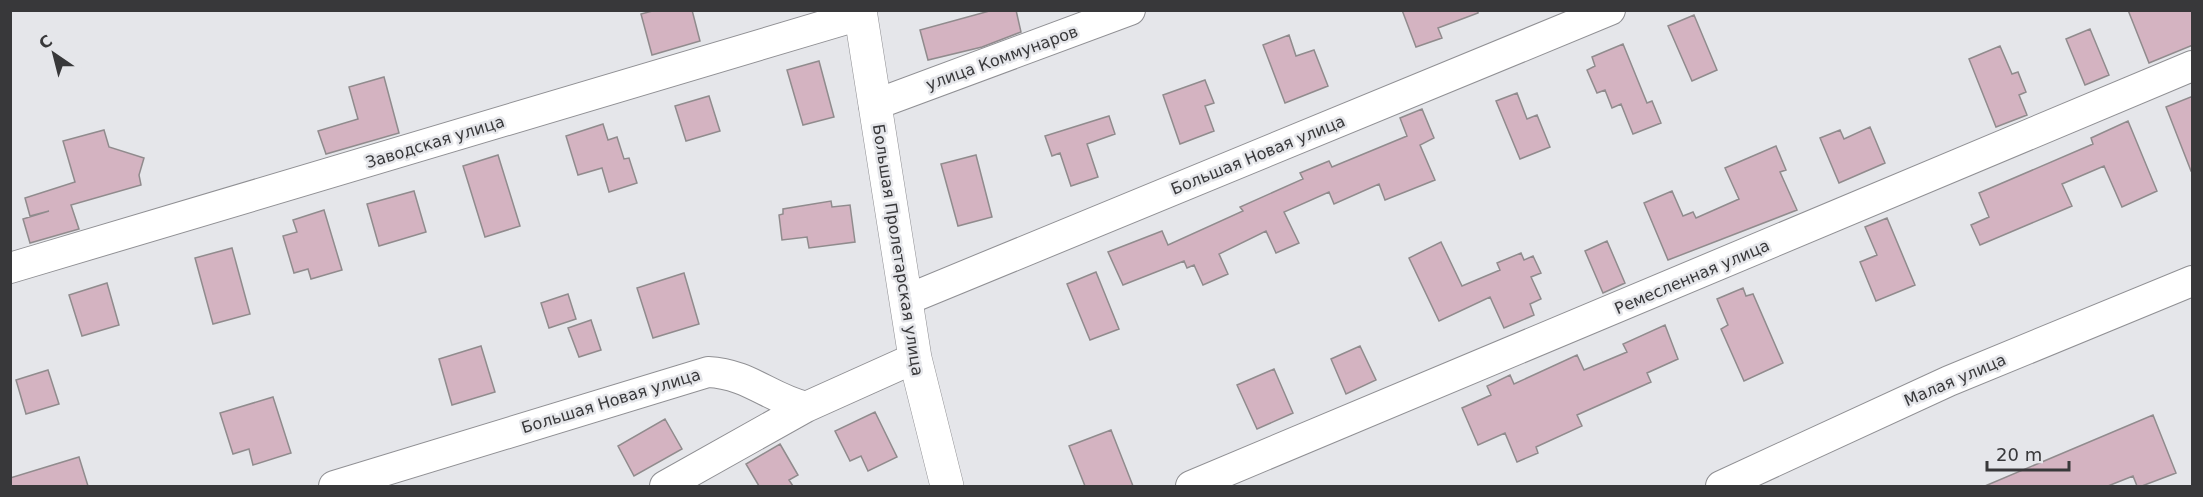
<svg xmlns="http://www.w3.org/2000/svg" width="2203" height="497" font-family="'DejaVu Sans',sans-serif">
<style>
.building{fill:#d4b3c1;stroke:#908b8d;stroke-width:1.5}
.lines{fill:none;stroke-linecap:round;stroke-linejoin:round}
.minor-casing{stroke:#909094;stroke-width:32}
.tertiary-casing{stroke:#909094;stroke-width:34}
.minor{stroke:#fff;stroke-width:30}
.tertiary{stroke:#fff;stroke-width:33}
.labels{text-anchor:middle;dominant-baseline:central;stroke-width:5;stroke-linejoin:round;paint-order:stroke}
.street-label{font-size:16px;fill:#38383a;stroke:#e5e6ea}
</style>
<rect width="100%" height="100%" fill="#e5e6ea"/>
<path class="building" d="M656,10H692L700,41L652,55L641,14Z
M993,10H1016L1021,32L982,47L928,60L920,30Z
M1402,10H1478V13L1438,28L1442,38L1416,47Z
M2128,10H2193V45L2149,63Z
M1694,15L1717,70L1692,81L1668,26Z
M2090,29L2109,75L2085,85L2066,39Z
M1289,35L1296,56L1314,50L1328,86L1285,103L1263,45Z
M1623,44L1647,103L1652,101L1661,123L1633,134L1621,104L1612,108L1605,90L1597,93L1587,70L1595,66L1592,57Z
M2000,46L2012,74L2018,72L2026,92L2019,95L2027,115L1996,127L1969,59Z
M819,61L834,117L803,125L787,70Z
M384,77L399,133L326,154L318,131L358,119L349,87Z
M1205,80L1214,103L1205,106L1214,131L1180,144L1163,95Z
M1517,93L1527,119L1537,115L1550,147L1520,159L1496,101Z
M709,96L720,131L686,141L675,106Z
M2193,96V170L2191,171L2166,107Z
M1422,109L1434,138L1420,145L1435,180L1385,200L1379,184L1334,204L1329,192L1284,212L1299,243L1276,253L1266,231L1219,254L1228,274L1203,285L1194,265L1187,268L1184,261L1123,285L1108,252L1162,231L1168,245L1243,211L1240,207L1303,179L1300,173L1329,161L1332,167L1407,136L1400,118Z
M1109,116L1115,134L1087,144L1098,177L1071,186L1060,153L1052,156L1045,136Z
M2128,121L2157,191L2122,207L2104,166L2062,184L2072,206L1980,245L1971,225L1989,217L1979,193L2093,144L2091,138Z
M603,124L608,140L617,137L624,159L629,158L637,183L609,192L602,168L578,175L566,136Z
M1870,127L1885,163L1839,183L1820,138L1840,130L1844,139Z
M104,130L109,147L144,158L139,175L141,185L71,205L79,229L30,243L23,219L49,211L30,216L25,198L75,182L63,141Z
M1776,146L1786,170L1780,172L1797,210L1668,260L1644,203L1672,191L1683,216L1693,212L1696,218L1739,199L1725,168Z
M498,155L520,226L485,237L463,166Z
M976,155L992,217L958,226L941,164Z
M414,191L426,232L379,246L367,204Z
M831,201L832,207L850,205L855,242L809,248L807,237L782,240L779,215L783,214V209Z
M324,210L342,270L311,279L308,269L294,273L283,236L297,232L293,220Z
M1887,218L1915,285L1876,301L1860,262L1877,255L1865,227Z
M1607,241L1625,283L1603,293L1585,251Z
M1441,242L1462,286L1500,270L1497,263L1521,253L1524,260L1533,256L1541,273L1531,277L1541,299L1530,304L1534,315L1504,328L1490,297L1439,321L1409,258Z
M232,248L250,314L213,324L195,258Z
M1096,272L1119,329L1090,340L1067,284Z
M684,273L699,324L653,338L637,288Z
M107,283L119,325L82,336L69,295Z
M1743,288L1746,296L1753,294L1783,363L1744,381L1721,329L1728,325L1717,299Z
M568,294L576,319L549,328L541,303Z
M591,320L601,350L579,357L568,328Z
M1665,325L1678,359L1647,373L1651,382L1577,415L1582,426L1536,447L1538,453L1517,462L1505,433L1478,445L1462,408L1491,395L1487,386L1510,375L1514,384L1577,355L1584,370L1627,352L1623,344Z
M481,346L495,392L452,405L439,359Z
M1360,346L1376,380L1346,394L1331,359Z
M1274,369L1293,413L1257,429L1237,385Z
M48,370L59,404L26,414L16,380Z
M273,397L291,453L253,465L249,449L233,454L220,413Z
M875,412L897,457L868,471L861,456L850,461L835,431Z
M2153,415L2176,473L2142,486H2137L2133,476L2108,486H1985Z
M665,419L682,449L634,476L618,446Z
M1111,430L1133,486H1085L1069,446Z
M780,444L798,475L789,480L793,486H759L746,464Z
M79,457L88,486H10V478Z"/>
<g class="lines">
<defs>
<path id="minor" d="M874,105L1130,10
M10,268L860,15
M906,300L1610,10
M334,486L708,372C749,374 769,398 806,407L915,358
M665,486L806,407
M1191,486L2192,66
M1721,486L1949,381L2192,281"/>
<path id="tertiary" d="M860,10L915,358L947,486"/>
</defs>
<use href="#minor" class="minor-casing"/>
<use href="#tertiary" class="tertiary-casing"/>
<use href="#minor" class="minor"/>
<use href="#tertiary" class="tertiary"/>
</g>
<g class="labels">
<g class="street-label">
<text transform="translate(1002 58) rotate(-20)">улица Коммунаров</text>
<text transform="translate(435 142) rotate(-17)">Заводская улица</text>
<text transform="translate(1258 155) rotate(-22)">Большая Новая улица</text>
<text transform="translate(898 250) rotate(81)">Большая Пролетарская улица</text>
<text transform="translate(1692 277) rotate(-23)">Ремесленная улица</text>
<text transform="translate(1955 380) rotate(-23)">Малая улица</text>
<text transform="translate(611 401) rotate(-17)">Большая Новая улица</text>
</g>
</g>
<rect width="2203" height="497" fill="none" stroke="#38383a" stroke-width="24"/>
<g transform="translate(54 54) rotate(325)" stroke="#e5e6ea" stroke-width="4.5" paint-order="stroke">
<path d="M0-4.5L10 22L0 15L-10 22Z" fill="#38383a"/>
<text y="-9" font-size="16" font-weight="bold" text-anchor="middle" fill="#38383a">С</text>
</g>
<path d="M1987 461v9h82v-9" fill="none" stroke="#38383a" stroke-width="3"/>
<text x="1996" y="461" font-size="18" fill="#38383a" stroke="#e5e6ea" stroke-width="4.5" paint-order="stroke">20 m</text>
</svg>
